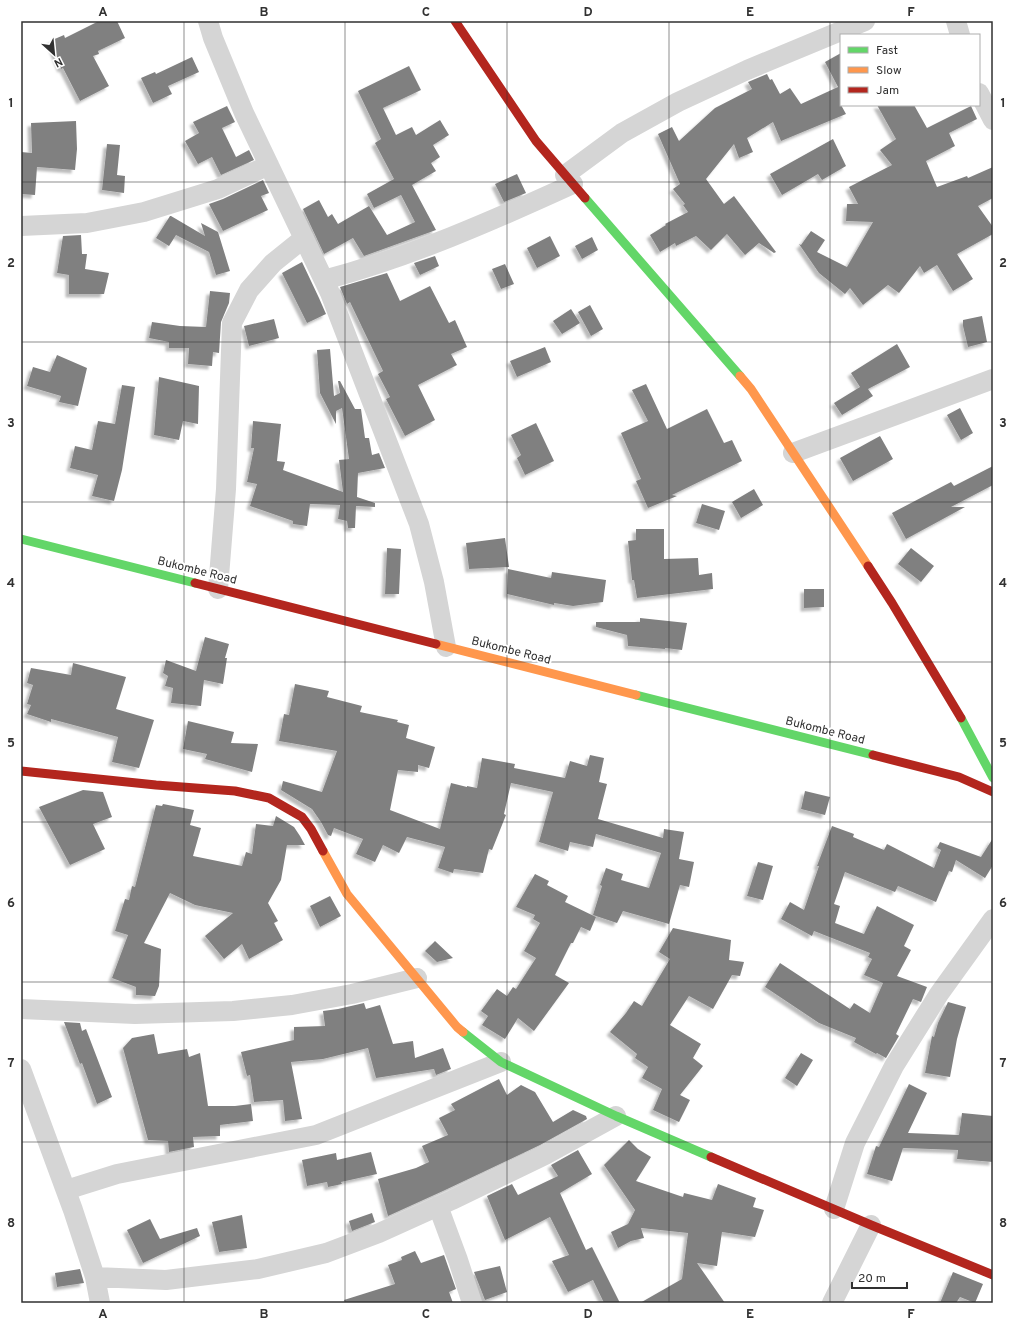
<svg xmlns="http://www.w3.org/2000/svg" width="1014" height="1324" font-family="Overpass,sans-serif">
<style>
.building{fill:#808080;filter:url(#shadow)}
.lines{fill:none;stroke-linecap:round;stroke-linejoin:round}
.street{stroke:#d5d5d5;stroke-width:20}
.fast{stroke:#63d668;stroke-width:9}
.slow{stroke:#ff974d;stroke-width:9}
.jam{stroke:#b3261e;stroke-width:9}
.grid{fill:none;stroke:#313131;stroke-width:1;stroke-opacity:0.55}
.labels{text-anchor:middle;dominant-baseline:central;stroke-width:4;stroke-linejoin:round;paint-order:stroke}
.street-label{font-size:12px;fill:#313131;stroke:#fff}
.neatline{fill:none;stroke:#313131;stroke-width:1.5}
.grid-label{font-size:13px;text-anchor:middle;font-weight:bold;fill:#313131}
</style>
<defs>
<filter id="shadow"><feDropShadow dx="-3.5" dy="3.5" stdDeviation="1" flood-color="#0004"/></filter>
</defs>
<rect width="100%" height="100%" fill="#fff"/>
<path class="building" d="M99,21H117L125,38L98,51L99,54L93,56L109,86L80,101L63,68L61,69L50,41L64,35L65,38Z
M841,53V105L846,114L781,141L773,122L747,138L753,152L739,158L734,144L706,179L724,204L734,196L776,252L774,253L759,243L745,255L727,234L711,250L696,236L676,246L675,243L660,252L650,235L666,225L665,224L688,212L683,205L685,204L673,189L680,184L658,134L672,127L679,141L715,108L752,89L748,82L767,74L770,80L772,79L780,94L790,88L801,104L838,87L825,62Z
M192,57L199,72L168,86L172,94L153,103L141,78L155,72L156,74Z
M409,66L421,90L383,108L396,135L412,127L416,135L440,120L449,135L433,145L440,157L431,163L436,171L412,185L436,230L364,256L353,238L324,254L303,209L319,200L328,217L332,214L338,224L369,206L387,235L415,222L401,195L374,208L367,194L394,179L375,143L381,139L358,91Z
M877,105H914L927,128L971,106L977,119L949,133L955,146L926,161L937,187L967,176L968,178L993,167V198L978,206L993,227V234L957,254L973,279L953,291L937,265L924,273L920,266L899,293L888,285L863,305L850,288L845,294L819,273L799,244L801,245L811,231L825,240L817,252L847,267L873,222L846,221L847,204H858L849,187L892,165L880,150L896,139Z
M227,106L235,122L222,128L236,157L249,150L254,160L221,175L212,157L198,164L185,141L199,133L193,122Z
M76,121L77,149L75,170L37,167L35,195L21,194V152L32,153L31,123Z
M833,139L846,166L822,180L818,174L782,195L770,174Z
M107,144L120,145L117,175L125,176L124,193L102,190Z
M517,174L526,193L504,202L495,184Z
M263,180L269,193L261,196L268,210L223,231L209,204L223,199Z
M170,216H171L205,236L201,223L218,232L230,271L216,275L209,252L176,235L169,246L156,238Z
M81,235L82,254H87L85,269L109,273L104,294H69V275L57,273L63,236Z
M550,236L560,256L537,268L527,248Z
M592,237L598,250L582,259L575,246Z
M435,256L439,266L420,275L414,263Z
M302,262L319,298L326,314L307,323L282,273Z
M505,264L514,284L501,289L492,269Z
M387,273L400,301L430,286L449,323L455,320L467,347L451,354L457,365L418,385L435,420L405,436L386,399L390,397L378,374L383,371L350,302L347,304L340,287Z
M210,291L230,293L229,303L221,322L219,353L213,352L212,366L188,364L189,348H169V342L149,338L152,322L180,326L206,327Z
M590,305L603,329L591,336L578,312Z
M571,309L580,323L562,334L553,321Z
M982,316L987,342L968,347L963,326V320Z
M274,319L279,338L249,346L244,326Z
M897,344L910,367L868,389L873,396L842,415L834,403L860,387L851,373Z
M545,347L551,362L517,377L510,361Z
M330,349L334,396L340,393L338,381H340L355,409H361L365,438H369L372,455L379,453L385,468L358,473L357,497L375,503V507L356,506L355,528H348L347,521L338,519L340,505L310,504L307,526L293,524V521L250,506L257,484L247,482L254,448H251L253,421L281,424L277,461L285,462L283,470L343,492L339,460L349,459L342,408L336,411V424L320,393L317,350Z
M57,355L87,368L78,406L59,402L61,396L27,386L33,367L50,372Z
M159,377L199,386L198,424L183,421L179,440L154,435Z
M646,384L667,429L707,409L724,443L732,440L742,461L672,495L677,496L648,508L636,481L641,479L621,433L648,421L632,390Z
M122,385L135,387L122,470L114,501L92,496L98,475L70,468L75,446L92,450L98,421L115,424Z
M960,408L973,433L961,440L947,415Z
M536,423L554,461L525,475L517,458L521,455L511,435Z
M880,436L893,459L853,481L840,458Z
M993,466V485L951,507H965L906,539L892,513L951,482L954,486Z
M754,489L763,505L741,518L732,502Z
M702,504L725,511L719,530L696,523Z
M636,529H664V559L698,558L699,575L712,573L713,589L637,598L634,580H632L628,541L636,540Z
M505,538L509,567L469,569L466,543Z
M387,548L401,549L399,594H385Z
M911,548L934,566L921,582L898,564Z
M508,569L551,578L552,572L606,580L603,602L573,606L554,603V605L507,594Z
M804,589H824V607L804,608Z
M640,618L687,623L682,650L665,648V649L628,646L627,635L596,627V622H640Z
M205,637L229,644L225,658H227L223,684L204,680L201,706L171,703L173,688L165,686L168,676L163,673L166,660L196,671Z
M73,663L126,677L116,709L154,720L139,768L112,762L118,737L51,719V722L27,714L31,705L27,704L33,685L27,683L31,668L71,675Z
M295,684L329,691L327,697L362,706L360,712L398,720L397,722L409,725L406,738L435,747L429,768L418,765V772L398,770L390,810L440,829L451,783L467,787V786L477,788L482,758L515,764L514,768L565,778L570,761L587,766L590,755L604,758L599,782L607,784L598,819L663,838L664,829L684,832L679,859L694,862L689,887L680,885L669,924L623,911L617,923L593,915L602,886L600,885L606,868L623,874L621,880L649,888L661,853L596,834L593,847L570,842L568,851L539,842L553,792L511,783L504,814L506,815L492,850L489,849L483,873L454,869L453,873L438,868L445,847L407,837L399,853L383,845L375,862L356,854L363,839L334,828L331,836L328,835L321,822L312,809L281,790L283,781L322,792L337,751L279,741L284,714L289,715Z
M188,721L234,732L231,743L258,744L252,772L205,759L207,754L183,749Z
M83,790L103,792L112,817L93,824L105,849L70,865L39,807Z
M805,791L830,797L825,815L801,809Z
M163,804L194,810L190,825L201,828L193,856L242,866L246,852L252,854L256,824L273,826L276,816L294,827L300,836L305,845H287L281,880L268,903L278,921L274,923L283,940L249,959L242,944L224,959L205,936L233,913L195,905L170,893L144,943L161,949L159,986L155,996L136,995V987L112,978L128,935L115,931L125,899L129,900L132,886L135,887L156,805L162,806Z
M832,826L854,834L853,837L884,850L887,844L934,868L941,850L937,848L940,842L981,857L993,838V865L985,878L956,860L952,872L949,871L936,902L898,886L895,892L845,872L834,904L840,906L835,923L864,934L877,906L914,925L904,946L911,950L897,976L927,987L921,1002L913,999L896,1034L899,1036L886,1058L877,1053L876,1054L854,1042L856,1038L819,1023L765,987L780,963L850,1009L854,1003L870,1013L883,983L864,975L872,959L868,957L870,953L814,931L812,936L781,919L790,902L804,910L819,866H817Z
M758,862L773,866L763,900L747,896Z
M535,874L549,881L547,885L568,896L565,902L596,917L590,931L581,927L573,943H571L555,975L569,983L534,1031L518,1018L505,1039L482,1025L488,1016L481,1011L497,989L507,996L513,987L516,989L536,958L524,951L540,923L533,919L535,915L516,907Z
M330,896L341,916L320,927L310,906Z
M673,928L731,940L729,960L744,962L740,976L732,975L713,1009L689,996L670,1025L701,1044L693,1058L703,1066L680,1095L690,1100L679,1122L653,1110L662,1089L642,1078L648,1067L635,1058L637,1054L610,1032L626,1013L634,1001L642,1006L670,959L659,952Z
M435,941L453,958L437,962L425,951Z
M948,1002L966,1007L957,1039L950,1077L925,1073L932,1036L934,1037L938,1023Z
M364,1003L366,1009L380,1005L393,1044L413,1041L415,1058L443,1048L451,1069L436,1075L434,1069L376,1078L368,1048L323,1059L291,1062L302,1119L285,1121L283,1100L254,1102L250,1075L247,1076L241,1052L294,1040V1027L325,1026L323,1011L338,1009Z
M64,1022L80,1023L82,1031L86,1029L112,1097L97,1104L82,1063L80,1064Z
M154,1034L158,1054L187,1049L189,1057L200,1053L208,1106H235L251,1104L253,1121L220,1125V1136L193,1137L194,1147L169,1152L168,1141L148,1140L123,1048L132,1038Z
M801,1053L813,1060L797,1086L785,1078Z
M499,1079L507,1095L521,1085L535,1092L553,1122L573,1110L586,1116L587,1119L540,1145L443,1191L388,1216L378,1179L416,1168L429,1162L422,1146L448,1135L439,1118L455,1110L451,1104Z
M909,1084L927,1093L908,1133L959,1135L962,1113L993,1116V1162L957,1159L958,1150L903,1148L892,1181L867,1174L876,1146L879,1147Z
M629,1140L638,1149L651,1157L636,1181L683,1197L684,1193L712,1200L718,1184L756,1198L753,1207L764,1210L755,1237L722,1232L717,1266L697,1263L725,1303H640L682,1279L688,1233L641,1228L644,1238L631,1241L618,1248L611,1232L628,1224L635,1210L604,1165Z
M578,1150L592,1174L560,1193L586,1250L592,1247L620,1303H604L593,1280L568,1292L552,1261L569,1255L550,1217L505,1240L487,1196L512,1184L518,1195L558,1176L551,1165Z
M371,1152L377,1174L341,1182L342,1184L328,1187L327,1182L307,1186L302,1160L336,1153L337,1160Z
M372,1213L375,1222L352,1231L349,1221Z
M242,1215L247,1248L219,1252L212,1222Z
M150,1219L160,1239L197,1228L200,1236L143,1263L127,1230Z
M415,1251L421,1263L444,1255L456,1289L449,1292L453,1303H345L344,1300L395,1284L388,1265L402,1260L401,1257Z
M500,1266L507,1292L485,1300L474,1272Z
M80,1269L84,1283L57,1287L55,1273Z
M953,1272L983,1284L975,1303L960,1297L956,1303H940Z"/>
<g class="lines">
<path class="street" d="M208,21L213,38L244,113L330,293L419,524L434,582L446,647
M956,21L960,35
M979,93L993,120
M565,175L622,133L678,102L747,70L865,21
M21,226L87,223L144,212L218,189L269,165
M324,280C410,257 492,221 573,184
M793,453L993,379
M218,589L226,489L232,323L249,290L273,263L304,238
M21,1009L135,1014L233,1011L292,1005L352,994L417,978
M21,1069L73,1210L95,1277L100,1303
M66,1190L117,1174L316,1135L501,1062
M438,1206L458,1260L472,1303
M834,1209L855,1143L894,1066L939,994L993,919
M95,1277L166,1280L258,1269L326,1253L379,1233L452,1200L545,1155L616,1116
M832,1303L871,1225"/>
<path class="fast" d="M585,198L740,376
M21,539L195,583
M636,695L873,755
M961,718L993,778
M463,1032L501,1062L616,1116L711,1157"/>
<path class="slow" d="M740,376L751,389L868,566
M436,644L636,695
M323,851L347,894L457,1027L463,1032"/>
<path class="jam" d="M455,21L536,141L585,198
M868,566L892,603L961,718
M195,583L436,644
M873,755L959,777L993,792
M21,771L156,785L235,791L269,798L302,817L311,829L323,851
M711,1157L871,1225L993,1275"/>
</g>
<path class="grid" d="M184,21V1303M345,21V1303M507,21V1303M669,21V1303M830,21V1303M21,182H993M21,342H993M21,502H993M21,662H993M21,822H993M21,982H993M21,1142H993"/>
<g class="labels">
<g class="street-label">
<text transform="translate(197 571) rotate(14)">Bukombe Road</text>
<text transform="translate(511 651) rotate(14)">Bukombe Road</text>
<text transform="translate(825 731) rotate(14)">Bukombe Road</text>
</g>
</g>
<rect width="1014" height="1324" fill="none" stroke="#ffffff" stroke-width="44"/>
<rect x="840" y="34" width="140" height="72" fill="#ffffff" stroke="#adadad"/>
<rect x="848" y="47" width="20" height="6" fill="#63d668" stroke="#adadad"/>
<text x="876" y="54" font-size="12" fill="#313131">Fast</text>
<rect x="848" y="67" width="20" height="6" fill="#ff974d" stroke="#adadad"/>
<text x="876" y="74" font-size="12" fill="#313131">Slow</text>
<rect x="848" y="87" width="20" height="6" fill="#b3261e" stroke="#adadad"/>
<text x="876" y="94" font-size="12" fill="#313131">Jam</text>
<g transform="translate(54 54) rotate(153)" stroke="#ffffff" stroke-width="3" paint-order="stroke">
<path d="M0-3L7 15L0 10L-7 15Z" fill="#313131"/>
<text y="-6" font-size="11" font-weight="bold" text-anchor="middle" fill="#313131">N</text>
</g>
<path d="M852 1282v6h55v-6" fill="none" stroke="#313131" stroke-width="2"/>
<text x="858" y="1282" font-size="12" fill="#313131" stroke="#ffffff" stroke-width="3" paint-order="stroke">20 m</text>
<rect x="22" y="22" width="970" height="1280" class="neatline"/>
<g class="grid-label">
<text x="103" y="16">A</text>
<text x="264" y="16">B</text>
<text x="426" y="16">C</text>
<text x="588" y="16">D</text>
<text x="750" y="16">E</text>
<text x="911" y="16">F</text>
<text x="11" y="107">1</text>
<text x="1003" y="107">1</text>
<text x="11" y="267">2</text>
<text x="1003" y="267">2</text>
<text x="11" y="427">3</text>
<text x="1003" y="427">3</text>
<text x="11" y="587">4</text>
<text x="1003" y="587">4</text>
<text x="11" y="747">5</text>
<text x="1003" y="747">5</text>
<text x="11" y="907">6</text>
<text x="1003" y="907">6</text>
<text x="11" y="1067">7</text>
<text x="1003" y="1067">7</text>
<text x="11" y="1227">8</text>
<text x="1003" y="1227">8</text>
<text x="103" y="1318">A</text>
<text x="264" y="1318">B</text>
<text x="426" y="1318">C</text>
<text x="588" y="1318">D</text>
<text x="750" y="1318">E</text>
<text x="911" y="1318">F</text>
</g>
</svg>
